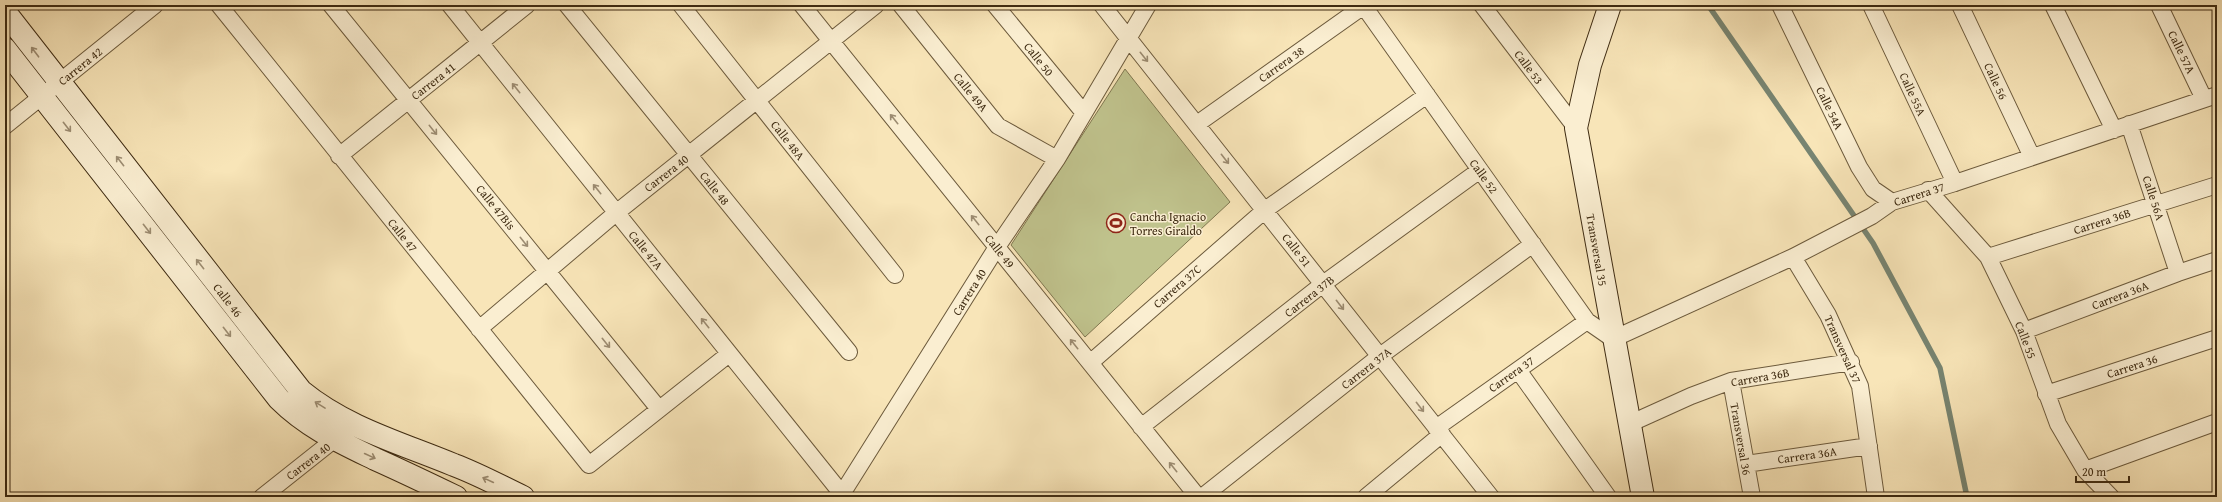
<svg xmlns="http://www.w3.org/2000/svg" width="2222" height="502" font-family="'Gentium Book Plus',serif">
<style>
.pitch{fill:#c0c38d;stroke:#7f7750}
.lines{fill:none;stroke-linecap:round;stroke-linejoin:round}
.stream{stroke:#778471;stroke-width:5.5}
.street-casing{stroke:#6c5a3c;stroke-width:18}
.secondary-casing{stroke:#3e2b12;stroke-width:24}
.street{stroke:#faeed1;stroke-width:16}
.secondary{stroke:#faeed1;stroke-width:22}
.oneway{stroke:#9c8c72}
.labels{text-anchor:middle;dominant-baseline:central;stroke-width:3;stroke-linejoin:round;paint-order:stroke}
.street-label{font-size:12px;fill:#3e2b12;stroke:#faeed1}
.poi-label{font-size:12px;fill:#3e2b12;stroke:#faeed1;text-anchor:start}
</style>
<rect width="100%" height="100%" fill="#f8e5b8"/>
<filter id="stains"><feTurbulence type="fractalNoise" baseFrequency=".005" numOctaves="4"/><feColorMatrix values="0 0 0 0 .2 0 0 0 0 .09 0 0 0 0 .02 0 0 0 .5 -.17"/></filter>
<radialGradient id="worn" r=".72"><stop offset=".6" stop-color="#630" stop-opacity="0"/><stop offset="1" stop-color="#630" stop-opacity=".3"/></radialGradient>
<path class="pitch" d="M1125,69L1230,202L1085,337L1011,245Z"/>
<g class="lines">
<path class="stream" d="M1708,5L1873,243L1940,368L1967,497"/>
<defs>
<path id="street" d="M219,5L589,465L729,354
M331,5L659,409
M450,5L842,494
M567,5L849,352
M681,5L895,275
M802,5L1198,497
M901,5L998,126L1057,159
M995,5L1084,113
M1102,5L1491,497
M1363,5L1587,321L1613,339L1793,257L1872,216L1892,202L1955,183L2217,95
M1482,5L1576,128
M1780,5L1859,167L1873,189L1892,202
M1871,5L1955,183
M1960,5L2032,157
M2053,5L2114,130
M2159,5L2204,99
M1197,124L1365,5
M2129,124L2178,273
M5,126L155,5
M339,156L527,5
M1928,190L1988,257L2024,331L2058,424L2085,470L2111,497
M1793,257L1828,315L1860,386L1876,497
M1988,257L2217,185
M479,329L616,213L876,5
M2024,331L2178,273L2217,260
M1090,363L1265,210L1427,95
M1518,370L1608,497
M1731,381L1752,497
M2046,394L2217,338
M1629,424L1691,396L1731,381L1851,362
M1141,427L1323,284L1480,170
M1436,428L1587,321
M1746,464L1869,446
M2085,470L2217,422
M262,497L335,439
M840,497L997,247L1057,159L1148,5
M1202,497L1380,356L1533,244
M1366,497L1442,434"/>
<path id="secondary" d="M1610,5L1590,65L1576,128L1643,497
M5,12L301,391C346,428 401,443 454,465C478,474 500,486 523,497
M5,49L279,399C307,427 340,442 375,459C402,471 429,484 456,497"/>
</defs>
<use href="#street" class="street-casing"/>
<use href="#secondary" class="secondary-casing"/>
<use href="#street" class="street"/>
<use href="#secondary" class="secondary"/>
</g>
<defs><path id="oneway-shaft" d="M-6 0H5M1.5-3L5.5 0L1.5 3" fill="none" stroke-width="1.6" stroke-linecap="round" stroke-linejoin="round"/></defs>
<g class="oneway">
<use href="#oneway-shaft" transform="translate(35 52) rotate(-127)"/>
<use href="#oneway-shaft" transform="translate(1144 57) rotate(51)"/>
<use href="#oneway-shaft" transform="translate(516 88) rotate(-129)"/>
<use href="#oneway-shaft" transform="translate(894 119) rotate(-129)"/>
<use href="#oneway-shaft" transform="translate(67 127) rotate(52)"/>
<use href="#oneway-shaft" transform="translate(433 130) rotate(51)"/>
<use href="#oneway-shaft" transform="translate(1225 159) rotate(52)"/>
<use href="#oneway-shaft" transform="translate(120 161) rotate(-128)"/>
<use href="#oneway-shaft" transform="translate(597 189) rotate(-129)"/>
<use href="#oneway-shaft" transform="translate(975 220) rotate(-129)"/>
<use href="#oneway-shaft" transform="translate(147 229) rotate(52)"/>
<use href="#oneway-shaft" transform="translate(524 242) rotate(51)"/>
<use href="#oneway-shaft" transform="translate(200 264) rotate(-128)"/>
<use href="#oneway-shaft" transform="translate(1340 305) rotate(52)"/>
<use href="#oneway-shaft" transform="translate(705 323) rotate(-129)"/>
<use href="#oneway-shaft" transform="translate(227 332) rotate(52)"/>
<use href="#oneway-shaft" transform="translate(606 343) rotate(51)"/>
<use href="#oneway-shaft" transform="translate(1074 344) rotate(-129)"/>
<use href="#oneway-shaft" transform="translate(320 405) rotate(-148)"/>
<use href="#oneway-shaft" transform="translate(1420 407) rotate(52)"/>
<use href="#oneway-shaft" transform="translate(370 456) rotate(25)"/>
<use href="#oneway-shaft" transform="translate(1173 467) rotate(-129)"/>
<use href="#oneway-shaft" transform="translate(488 480) rotate(-155)"/>
</g>
<defs>
<symbol id="stadium-ring" viewBox="-11 -11 22 22"><circle r="9.5" fill="#faeed1" stroke="#8f2418" stroke-width="1.5"/><path d="M0-5a6.5 5 0 1 0 0 10a6.5 5 0 1 0 0-10ZM-3.5-1.8h7v3.6h-7Z" fill="#8f2418"/></symbol>
</defs>
<g fill-rule="evenodd">
<use href="#stadium-ring" x="1105" y="212" width="22" height="22"/>
</g>
<g class="labels">
<g class="street-label">
<text transform="translate(2182 52) rotate(64)">Calle 57A</text>
<text transform="translate(1039 59) rotate(51)">Calle 50</text>
<text transform="translate(1281 64) rotate(-35)">Carrera 38</text>
<text transform="translate(80 66) rotate(-39)">Carrera 42</text>
<text transform="translate(1529 67) rotate(53)">Calle 53</text>
<text transform="translate(433 81) rotate(-38)">Carrera 41</text>
<text transform="translate(1996 81) rotate(65)">Calle 56</text>
<text transform="translate(971 92) rotate(51)">Calle 49A</text>
<text transform="translate(1913 94) rotate(65)">Calle 55A</text>
<text transform="translate(1830 108) rotate(64)">Calle 54A</text>
<text transform="translate(788 140) rotate(52)">Calle 48A</text>
<text transform="translate(666 173) rotate(-38)">Carrera 40</text>
<text transform="translate(1484 176) rotate(54)">Calle 52</text>
<text transform="translate(715 188) rotate(51)">Calle 48</text>
<text transform="translate(1919 194) rotate(-18)">Carrera 37</text>
<text transform="translate(2154 198) rotate(72)">Calle 56A</text>
<text transform="translate(496 207) rotate(51)">Calle 47Bis</text>
<text transform="translate(2102 221) rotate(-18)">Carrera 36B</text>
<text transform="translate(403 235) rotate(51)">Calle 47</text>
<text transform="translate(646 250) rotate(51)">Calle 47A</text>
<text transform="translate(1297 250) rotate(52)">Calle 51</text>
<text transform="translate(1597 250) rotate(80)">Transversal 35</text>
<text transform="translate(1000 251) rotate(51)">Calle 49</text>
<text transform="translate(1177 286) rotate(-41)">Carrera 37C</text>
<text transform="translate(969 292) rotate(-58)">Carrera 40</text>
<text transform="translate(2120 295) rotate(-21)">Carrera 36A</text>
<text transform="translate(1309 296) rotate(-38)">Carrera 37B</text>
<text transform="translate(228 300) rotate(52)">Calle 46</text>
<text transform="translate(2026 340) rotate(69)">Calle 55</text>
<text transform="translate(1843 349) rotate(66)">Transversal 37</text>
<text transform="translate(2132 366) rotate(-18)">Carrera 36</text>
<text transform="translate(1366 368) rotate(-38)">Carrera 37A</text>
<text transform="translate(1511 374) rotate(-35)">Carrera 37</text>
<text transform="translate(1760 377) rotate(-10)">Carrera 36B</text>
<text transform="translate(1741 439) rotate(80)">Transversal 36</text>
<text transform="translate(1807 455) rotate(-8)">Carrera 36A</text>
<text transform="translate(308 461) rotate(-38)">Carrera 40</text>
</g>
<g class="poi-label">
<text x="1130" y="216">Cancha Ignacio<tspan x="1130" dy="14">Torres Giraldo</tspan></text>
</g>
</g>
<rect width="2222" height="502" fill="none" stroke="#f8e5b8" stroke-width="20"/>
<rect x="6" y="6" width="2210" height="490" fill="none" stroke="#3e2b12" stroke-width="2"/>
<rect x="10" y="10" width="2202" height="482" fill="none" stroke="#3e2b12"/>
<path d="M2076 476v6h53v-6" fill="none" stroke="#3e2b12" stroke-width="2"/>
<text x="2082" y="476" font-size="12" fill="#3e2b12" stroke="#faeed1" stroke-width="3" paint-order="stroke">20 m</text>
<rect width="100%" height="100%" filter="url(#stains)"/>
<rect width="100%" height="100%" fill="url(#worn)"/>
</svg>
